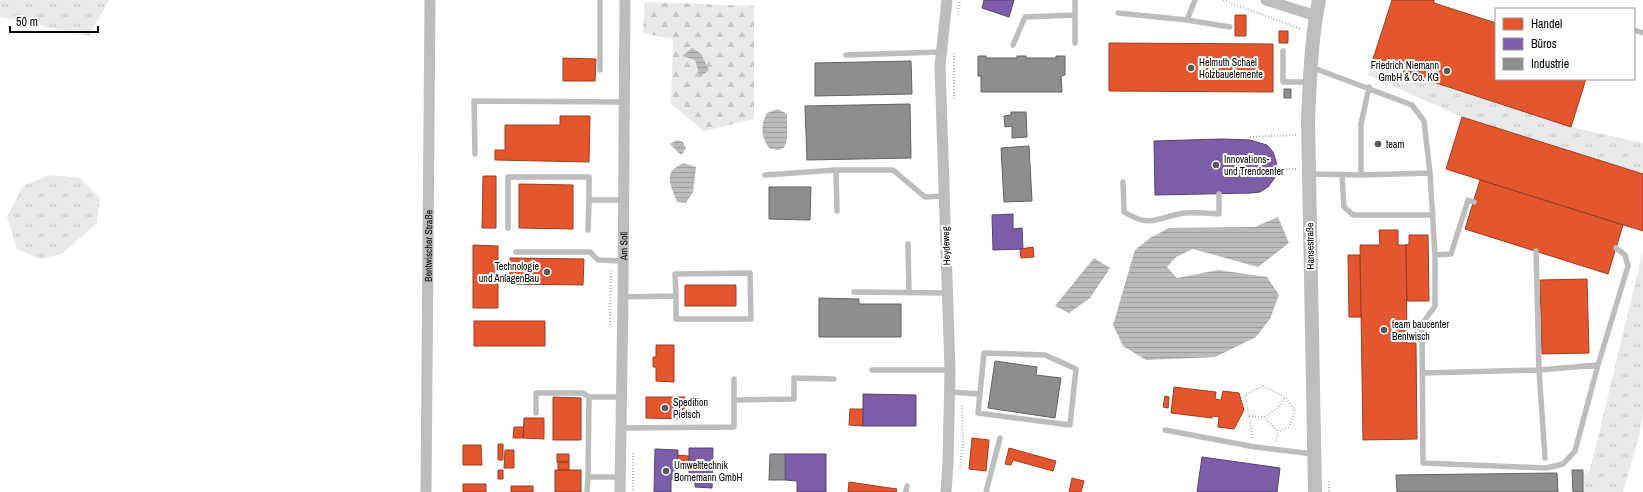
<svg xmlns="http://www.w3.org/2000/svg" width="1643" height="492" font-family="'Archivo Narrow',sans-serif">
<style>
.grass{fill:url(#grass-tufts)}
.forest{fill:url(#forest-firs)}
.water{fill:url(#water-rules)}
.shops{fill:#e4572e;stroke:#a03d20}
.offices{fill:#7b5ea7;stroke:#564275}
.industry{fill:#8d8d92;stroke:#636366}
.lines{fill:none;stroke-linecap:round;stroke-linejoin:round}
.path{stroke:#b8b8b8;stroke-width:2;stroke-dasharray:1 2;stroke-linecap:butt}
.service{stroke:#bdbdbd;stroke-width:5.5}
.minor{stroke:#bdbdbd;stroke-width:11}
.tertiary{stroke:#bdbdbd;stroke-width:14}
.poi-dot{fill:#595959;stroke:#fff;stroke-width:1.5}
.labels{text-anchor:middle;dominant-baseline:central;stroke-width:4;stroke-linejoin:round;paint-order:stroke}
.poi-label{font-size:10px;fill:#000;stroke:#fff;text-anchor:start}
.street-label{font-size:10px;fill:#000;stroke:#fff}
</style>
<defs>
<pattern id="grass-tufts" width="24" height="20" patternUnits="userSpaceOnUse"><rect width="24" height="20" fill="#e9e9e9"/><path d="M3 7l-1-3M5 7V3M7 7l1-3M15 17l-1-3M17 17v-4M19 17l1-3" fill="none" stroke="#c6c6c6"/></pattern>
<pattern id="forest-firs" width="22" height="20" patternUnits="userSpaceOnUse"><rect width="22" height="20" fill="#e9e9e9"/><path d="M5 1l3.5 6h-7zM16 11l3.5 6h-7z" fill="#c6c6c6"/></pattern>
<pattern id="water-rules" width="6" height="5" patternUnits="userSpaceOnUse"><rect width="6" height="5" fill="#bbb"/><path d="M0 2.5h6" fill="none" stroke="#9f9f9f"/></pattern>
</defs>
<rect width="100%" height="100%" fill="#fff"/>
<path class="grass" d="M0,0H109L89,36L0,17Z
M1372,62L1571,127L1643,143V174L1462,117L1368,75Z
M50,175L80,178L100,198L97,223L62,254L40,259L17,249L7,217L23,186Z
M1643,251V414L1639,436L1623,492H1583V474L1590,470Z"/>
<path class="forest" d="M645,2L754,6V119L704,131L671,104L673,39L643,33Z"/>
<path class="water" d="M692,48L701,54L709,70L700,77L695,60L682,56Z
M778,109L787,114V140L784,148L778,150L769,148C761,135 760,127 767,113Z
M677,140L683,142L686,149L681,155L670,144Z
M684,163L696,167L693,192L686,203L677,202C670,184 662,172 684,163Z
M1278,217L1289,243L1258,267L1193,249L1176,257L1167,267L1177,278L1218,270L1267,277L1279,295L1270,319L1256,337L1215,357L1146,360L1123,346L1113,325L1135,250L1150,238L1169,228L1255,227Z
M1094,258L1110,268L1090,298L1069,313L1055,306Z"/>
<path class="shops" d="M1392,0H1434V3L1496,23V79H1586L1571,127L1372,62Z
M1235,15H1246V36H1235Z
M1279,31H1288V43H1279Z
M1109,43L1273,44V92L1109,91Z
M563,58L596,59L595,81H563Z
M560,116H590L589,162L495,160V150H505V125H560Z
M1462,117L1643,174V231L1446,169Z
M483,176H496V228H482Z
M1480,180L1623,225L1608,274L1465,229Z
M519,184L573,185V229L519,228Z
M1379,230H1398V245H1406L1407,343H1416L1417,439L1363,440L1360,245H1380Z
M1409,235H1428L1429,301H1407L1406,245L1409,244Z
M473,245L498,246V308H473Z
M1033,247L1034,257L1021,258L1020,249Z
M1348,255H1360L1361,317H1349Z
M510,258L584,259L583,285L510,284Z
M1587,279L1589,353L1542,354L1540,280Z
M685,285H736V306H685Z
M474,321H545V346H474Z
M656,345H674V382L656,381V367H653V357H656Z
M1174,387L1216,392L1215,399L1221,400L1223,391L1239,393L1244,410L1234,429L1218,427L1219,417L1213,416L1212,418L1171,413Z
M1165,396L1169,397L1168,408L1163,407Z
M553,397L581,398V440H553Z
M646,397H685V419L646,418Z
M850,409H863V426L849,425Z
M524,418H544V439L523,438Z
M514,427H524L523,438H513Z
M972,438L989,440L986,471L969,469Z
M498,444H503V460H498Z
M463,445H481L482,465H463Z
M1009,448L1056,461L1053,471L1013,460L1011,465L1005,464Z
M505,450H514V468H504Z
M557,454H569V462H557Z
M678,455L689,456V463H677Z
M558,462H569V470H558Z
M498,470H503V479H498Z
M555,470H581V492H555Z
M1072,478L1084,481L1081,492H1069Z
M849,482L897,489L896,492H848Z
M463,484H486V492H463Z
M511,486H533V492H511Z"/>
<path class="offices" d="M984,0H1014L1009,17L982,8Z
M1222,139L1250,140L1267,145L1273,152L1276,161L1277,169L1274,179L1268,187L1260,192L1251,193L1155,195L1154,141Z
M1013,214V229L1022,228L1023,249L993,250L992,215Z
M863,394L916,395V426H863Z
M689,448H713L712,488L695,487V479H689Z
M655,449L678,450L677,479H671V492H654Z
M785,454H826V492H797V481L785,480Z
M1202,457L1280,468L1277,492H1197Z"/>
<path class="industry" d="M978,56H986V58H1017V56H1026V58H1056V56H1065V75L1061,76L1062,92H981V76H978Z
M911,61L912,94L815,96V63Z
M1284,89H1291V98H1284Z
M910,104L911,158L807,160L805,106Z
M1011,112H1026L1027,137L1012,138V126L1005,127L1004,116L1011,115Z
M1029,146L1032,201L1004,202L1001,148Z
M769,187H811L810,220L769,219Z
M819,298L859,299V304H901V337H819Z
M995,361L1037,367L1036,375L1061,378L1055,418L988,408Z
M770,454H785V480H769Z
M1572,470H1583V492H1573Z
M1557,473L1558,492H1397L1396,475Z"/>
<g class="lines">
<path class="path" d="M1223,0L1301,29
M958,15L960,0
M954,99V52
M1250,140V137L1296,135
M1277,169H1296
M610,325L611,269
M1249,416L1264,417L1278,432L1276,442
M1264,417L1277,409L1285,397
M1253,438L1245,395L1263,386L1285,397L1295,410L1289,427L1278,432
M633,453V492
M960,469L963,445L962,404
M1329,481V492"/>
<path class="service" d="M600,0V70
M1075,0V43
M1118,13L1187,20L1230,27
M1187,20L1195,0
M1634,30L1643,33
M1013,45L1025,17L1075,15
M1283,51V82H1309
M846,55L941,52
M1311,67L1412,105L1424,121L1430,173L1435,255V306L1422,324L1423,463L1546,468L1563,464L1575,451L1598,365L1628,266L1625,255L1616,248
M475,154L474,101L624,102
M1309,174L1361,175L1430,173
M765,175L836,170
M1342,175L1344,207L1353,215H1433
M1361,175V124L1369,87
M1123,182L1124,212C1152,229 1157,217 1184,213C1196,212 1208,213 1219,214V194
M837,211L836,170H893L925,197L944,196
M508,228V177H589V200H624
M588,230L589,200
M908,244L909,292
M1536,251L1539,370L1545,458
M516,252H590L598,260L623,261
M1435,255L1451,254L1468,200L1474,202
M854,292L947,293
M623,297L676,296V319H751L750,273L675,274L676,296
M984,353L1045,355L1076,369L1070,425L978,413Z
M872,370H950
M1422,373L1539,370L1598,365
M950,392L979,394
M734,400L794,399V378L834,379
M536,413V393H583L589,397
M621,428L734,427V379
M1165,430L1255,447L1314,454
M588,477L589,397H621
M587,492L588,477H620
M906,492L907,486
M986,492L1000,438"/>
<g class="minor">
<path d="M1266,0L1316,16"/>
<path id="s1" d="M426,492L430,0"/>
<path id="s2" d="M620,492L623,297L625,0"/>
<path d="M946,492L948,464L950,370L940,66L947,0"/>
</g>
<path class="tertiary" d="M1315,492L1308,119C1310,79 1311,39 1319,0"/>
</g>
<g class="poi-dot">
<circle cx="1191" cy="68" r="4"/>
<circle cx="1447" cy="71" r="4"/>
<circle cx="1378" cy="144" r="4"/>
<circle cx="1216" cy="165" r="4"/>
<circle cx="547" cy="272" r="4"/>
<circle cx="1384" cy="330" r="4"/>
<circle cx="665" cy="408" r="4"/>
<circle cx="666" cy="471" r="4"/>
</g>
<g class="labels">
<g class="poi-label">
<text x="1199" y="62">Helmuth Schael<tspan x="1199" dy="12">Holzbauelemente</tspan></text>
<text x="1439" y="65" text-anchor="end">Friedrich Niemann<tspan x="1439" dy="12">GmbH &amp; Co. KG</tspan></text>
<text x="1386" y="144">team</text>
<text x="1224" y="159">Innovations-<tspan x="1224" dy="12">und Trendcenter</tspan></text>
<text x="539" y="266" text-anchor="end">Technologie<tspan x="539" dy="12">und AnlagenBau</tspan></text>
<text x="1392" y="324">team baucenter<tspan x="1392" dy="12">Bentwisch</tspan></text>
<text x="673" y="402">Spedition<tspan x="673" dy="12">Pietsch</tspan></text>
<text x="674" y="465">Umwelttechnik<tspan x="674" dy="12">Bornemann GmbH</tspan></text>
</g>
<g class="street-label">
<text stroke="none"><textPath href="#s1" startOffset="246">Bentwischer Straße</textPath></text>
<text stroke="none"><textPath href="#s2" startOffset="246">Am Soll</textPath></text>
<text transform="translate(946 246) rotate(-92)">Heydeweg</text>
<text transform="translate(1310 246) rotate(-91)">Hansestraße</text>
</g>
</g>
<rect x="1495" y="8" width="140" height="72" fill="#ffffff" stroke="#999999"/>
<rect x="1503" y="18" width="20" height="12" fill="#e4572e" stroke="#999999"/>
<text x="1531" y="28" font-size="12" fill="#000000">Handel</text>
<rect x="1503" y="38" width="20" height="12" fill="#7b5ea7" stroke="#999999"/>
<text x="1531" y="48" font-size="12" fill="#000000">Büros</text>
<rect x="1503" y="58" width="20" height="12" fill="#8d8d92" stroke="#999999"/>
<text x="1531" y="68" font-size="12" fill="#000000">Industrie</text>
<path d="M10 26v6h88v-6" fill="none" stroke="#000000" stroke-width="2"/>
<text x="16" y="26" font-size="12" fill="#000000" stroke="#ffffff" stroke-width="3" paint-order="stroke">50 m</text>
</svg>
